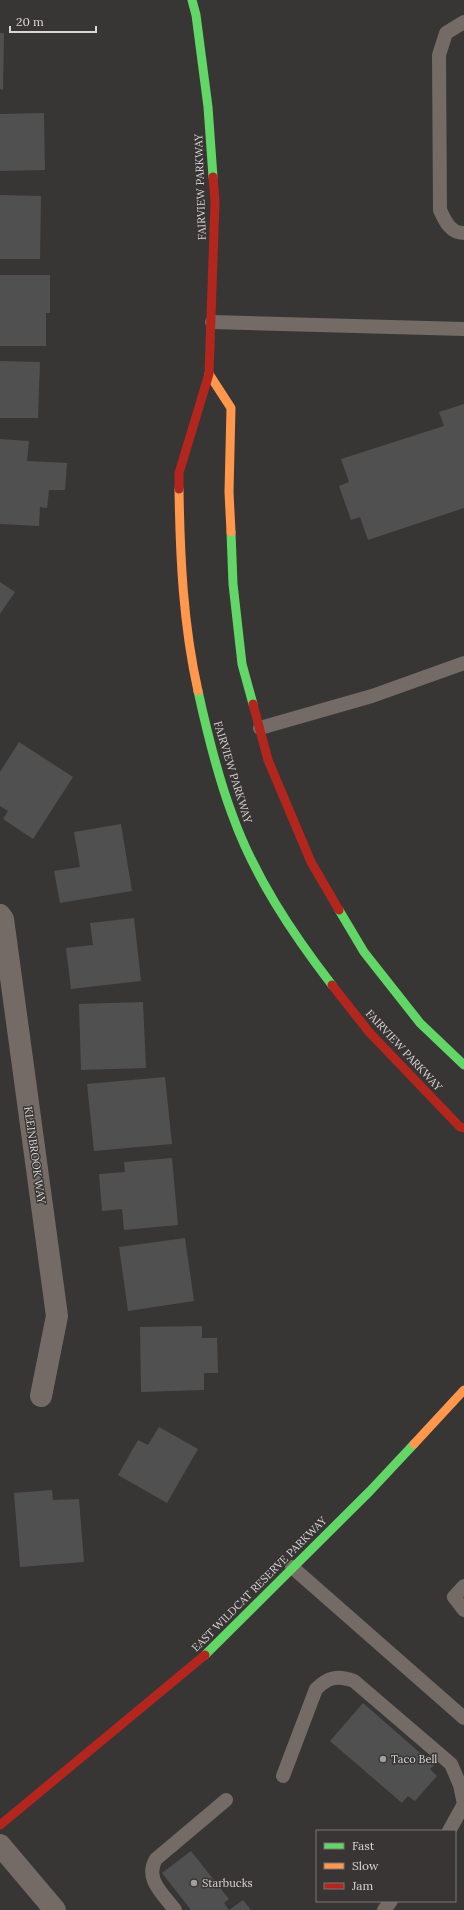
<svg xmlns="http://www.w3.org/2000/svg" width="464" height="1910" font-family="Lora,serif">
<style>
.building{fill:#515050}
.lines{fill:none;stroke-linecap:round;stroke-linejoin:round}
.lane{stroke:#746a66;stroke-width:14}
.street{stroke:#746a66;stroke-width:22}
.fast{stroke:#63d668;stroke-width:9}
.slow{stroke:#ff974d;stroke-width:9}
.jam{stroke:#b3261e;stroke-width:9}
.poi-dot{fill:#a19f9e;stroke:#383534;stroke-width:1.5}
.labels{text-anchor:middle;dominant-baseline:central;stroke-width:3;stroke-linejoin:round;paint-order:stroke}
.street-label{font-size:11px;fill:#dad8d7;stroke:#383534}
.poi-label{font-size:11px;fill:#dad8d7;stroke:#383534;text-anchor:start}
</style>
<rect width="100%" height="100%" fill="#373635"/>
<path class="building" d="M0,33H4L3,90L0,89Z
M44,113L45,170L0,171V114Z
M0,195L41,196L40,259H0Z
M0,275H50V313H46V346H0Z
M0,361L40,362L38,418H0Z
M464,404V508L368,540L360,517L351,520L339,486L349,482L341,459L444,426L439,412Z
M0,439L29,441L27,461L67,463L65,490H49L47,508L40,507L39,526L0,524Z
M0,582L15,592L0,614Z
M19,742L73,777L33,839L3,819L8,811L0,806V772Z
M121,824L132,891L60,903L54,871L80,867L74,832Z
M134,918L141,981L71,989L66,948L93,945L90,923Z
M143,1002L146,1068L81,1070L79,1004Z
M165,1077L172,1144L94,1151L87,1084Z
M172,1158L178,1225L124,1230L122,1209L102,1211L99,1174L125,1172L124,1162Z
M185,1238L194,1301L128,1311L119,1247Z
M202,1326V1338H217L218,1373H204V1390L141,1392L140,1327Z
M159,1427L198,1449L167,1503L118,1475L138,1440L148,1445Z
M52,1490L53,1500L79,1499L84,1562L20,1567L14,1493Z
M363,1703L434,1765L430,1769L437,1776L415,1801L408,1796L402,1803L330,1741Z
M191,1851L229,1899L224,1903L229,1910H191L162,1873Z
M243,1900L251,1910H229Z"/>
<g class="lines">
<path class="lane" d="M464,22L446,33L439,55L440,210C445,221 450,233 464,233
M212,322L464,329
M260,728L372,696L464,663
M292,1567L464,1718
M464,1586L454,1597L464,1610
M283,1776L316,1689C328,1677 338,1675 354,1681L451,1764L460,1785L464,1804
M449,1831L464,1804
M175,1910C163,1894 144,1879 156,1859L226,1800
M384,1910L391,1901"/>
<path class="street" d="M0,915L3,919L57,1316L41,1396
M0,1845L55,1910"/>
<path class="fast" d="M192,0L196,15L208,107L213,177
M231,532L233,584L242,664L253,704
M198,691C207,732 217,774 232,814C254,876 292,933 332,985
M339,910L364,952L420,1023L464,1065
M205,1655L370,1491L414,1444"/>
<path class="slow" d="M209,374L231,408L229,492L231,532
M179,489C180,556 183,624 198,691
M414,1444L464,1390"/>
<path class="jam" d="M179,489V473L209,374L215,202L213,177
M253,704L268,760L311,862L339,910
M332,985L369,1032L460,1127L464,1128
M0,1825L205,1655"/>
</g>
<g class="poi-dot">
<circle cx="383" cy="1759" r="4"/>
<circle cx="194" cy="1883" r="4"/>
</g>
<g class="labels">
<g class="street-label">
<text transform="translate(200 187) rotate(-92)">FAIRVIEW PARKWAY</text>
<text transform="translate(233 772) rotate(73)">FAIRVIEW PARKWAY</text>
<text transform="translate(404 1050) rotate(47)">FAIRVIEW PARKWAY</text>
<text transform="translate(35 1155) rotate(82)">KLEINBROOK WAY</text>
<text transform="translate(259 1584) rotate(-45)">EAST WILDCAT RESERVE PARKWAY</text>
</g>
<g class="poi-label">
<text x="391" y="1759">Taco Bell</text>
<text x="202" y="1883">Starbucks</text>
</g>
</g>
<rect x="316" y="1830" width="140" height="72" fill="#383534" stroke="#797675"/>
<rect x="324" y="1843" width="20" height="6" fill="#63d668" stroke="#797675"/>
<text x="352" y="1850" font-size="12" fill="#dad8d7">Fast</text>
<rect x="324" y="1863" width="20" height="6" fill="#ff974d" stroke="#797675"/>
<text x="352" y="1870" font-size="12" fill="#dad8d7">Slow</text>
<rect x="324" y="1883" width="20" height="6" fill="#b3261e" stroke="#797675"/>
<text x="352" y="1890" font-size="12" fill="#dad8d7">Jam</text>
<path d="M10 26v6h86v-6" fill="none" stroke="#dad8d7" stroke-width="2"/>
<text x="16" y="26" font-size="12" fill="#dad8d7" stroke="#383534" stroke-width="3" paint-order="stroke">20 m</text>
</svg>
